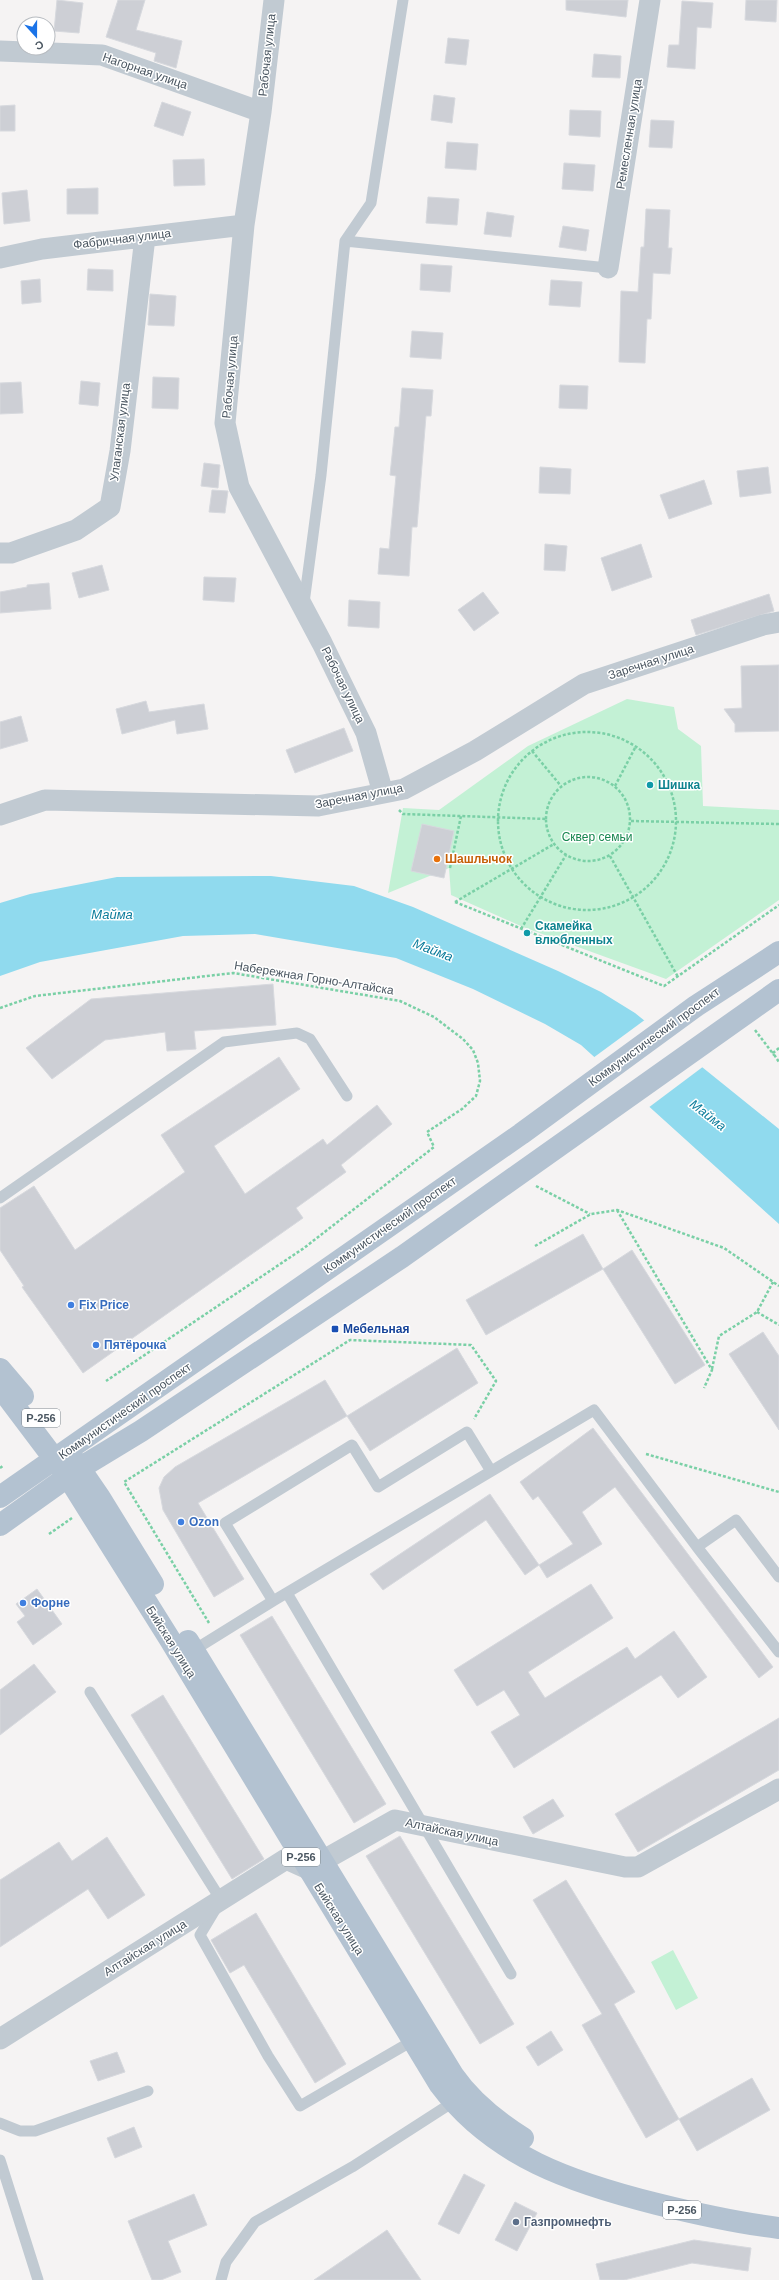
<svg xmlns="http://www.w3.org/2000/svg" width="779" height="2280" font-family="Arial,sans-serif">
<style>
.green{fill:#c3f1d5}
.water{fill:#90daee}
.pier{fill:#f5f3f3}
.building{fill:#cdcfd5;stroke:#d7d9de}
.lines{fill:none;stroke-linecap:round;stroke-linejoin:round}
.path{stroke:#7ad0a6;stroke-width:2.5;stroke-dasharray:3 2;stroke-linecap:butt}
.service{stroke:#c1cad2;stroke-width:11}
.minor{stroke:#c1cad2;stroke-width:21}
.primary{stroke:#b3c2d1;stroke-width:22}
.culture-dot{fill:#0f9aa8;stroke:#fff;stroke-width:1.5}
.food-dot{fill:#e8710a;stroke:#fff;stroke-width:1.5}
.shop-dot{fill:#3f7fe0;stroke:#fff;stroke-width:1.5}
.transit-dot{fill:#1a4fb4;stroke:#fff;stroke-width:1.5}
.service-dot{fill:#5c6f8a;stroke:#fff;stroke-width:1.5}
.labels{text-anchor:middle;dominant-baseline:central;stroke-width:3;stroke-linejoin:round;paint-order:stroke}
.shield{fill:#fff;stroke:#808990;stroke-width:1}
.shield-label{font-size:11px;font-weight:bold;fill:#4a5661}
.street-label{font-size:12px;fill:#4a5661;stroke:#fff}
.culture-label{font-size:12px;font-weight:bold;fill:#0d838f;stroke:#fff;text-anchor:start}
.park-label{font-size:12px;fill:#17864f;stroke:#fff}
.food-label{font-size:12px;font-weight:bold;fill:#c56008;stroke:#fff;text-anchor:start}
.shop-label{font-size:12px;font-weight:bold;fill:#366cbe;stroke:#fff;text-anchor:start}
.transit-label{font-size:12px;font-weight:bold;fill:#164399;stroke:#fff;text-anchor:start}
.service-label{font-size:12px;font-weight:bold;fill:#4e5e75;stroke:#fff;text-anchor:start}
.water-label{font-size:13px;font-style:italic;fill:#0c7c9b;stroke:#fff}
</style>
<rect width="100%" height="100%" fill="#f5f3f3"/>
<path class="green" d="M627,699L674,707L678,729L701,746L703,806L779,810V900L666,979L523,927L451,895L449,868L388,893L403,808L439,810L528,746Z
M673,1950L698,1998L676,2010L651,1962Z"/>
<path class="water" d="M271,876L354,886L413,907L558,971L601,992L635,1013L779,1129V1224L581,1045L545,1024L473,989L396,958L255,934L183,936L40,962L0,976V903L30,894L117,877Z"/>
<path class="pier" d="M646,1019L704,1066L648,1108L593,1058Z"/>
<path class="building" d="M57,0L83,3L79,33L54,31Z
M118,0H145L136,30L182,41L176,68L154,61L156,53L106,37Z
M566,0H628L626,17L566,10Z
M746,0H777L776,22L745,20Z
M682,1L713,3L711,28L697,27L695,69L667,67L669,45H679Z
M448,38L469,40L466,65L445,63Z
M594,54L621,56L620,78L592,77Z
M434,95L455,98L452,123L431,120Z
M162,102L191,112L183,136L154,126Z
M15,105V131H0V106Z
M570,110L601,111L600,137L569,135Z
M651,120L674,121L672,148L649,147Z
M447,142L478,144L476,170L445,168Z
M204,159L205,185L174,186L173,160Z
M564,163L595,165L593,191L562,189Z
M98,188V214H67V189Z
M27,190L30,221L4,224L2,193Z
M428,197L459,199L457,225L426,223Z
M646,209L670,210L668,248H672L670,274L653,273L651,319H647L645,363L619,362L621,291L638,292L641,247H644Z
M487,212L514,216L511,237L484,234Z
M563,226L589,230L586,251L559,247Z
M421,264L452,266L450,292L420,290Z
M88,269L113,270V291L87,290Z
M40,279L41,302L22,304L21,281Z
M551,280L582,282L580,307L549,305Z
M150,294L176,296L174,326L148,325Z
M412,331L443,333L441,359L410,357Z
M153,377L179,378L178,409L152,408Z
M81,381L100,383L98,406L79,404Z
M21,382L23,413L0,414V383Z
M560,385L588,386L587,409L559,408Z
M402,388L433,390L431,416H426L417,527H412L409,576L378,574L380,548L389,549L396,476L390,475L395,427H399Z
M204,463L220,465L218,488L201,486Z
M540,467L571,469L570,494L539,493Z
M768,467L771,493L740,497L737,471Z
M704,480L712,504L669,519L660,495Z
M212,490L228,491L225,513L209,512Z
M545,544L567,546L565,571L544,570Z
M641,544L652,577L612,591L601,558Z
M102,565L109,590L79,598L72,573Z
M204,577L236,578L234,602L203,600Z
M49,583L51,609L0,613V592L27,587V585Z
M483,592L499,613L474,631L458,610Z
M769,594L774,611L696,635L691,620Z
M349,600L380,602L379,628L348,626Z
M779,665V731L735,732V724L724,709L742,708L741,666Z
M146,701L149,712L204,704L208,729L177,734L175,720L122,734L116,709Z
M21,716L28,741L0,749V722Z
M344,728L353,751L295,773L286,750Z
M422,824L454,831L444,878L411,871Z
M273,984L276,1025L194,1031L196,1049L167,1051L165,1032L105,1040L52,1079L26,1048L91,999Z
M279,1057L300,1089L214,1146L245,1194L323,1139L327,1145L377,1105L392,1124L341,1165L346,1172L296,1208L303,1218L83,1373L22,1287L24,1286L0,1250V1208L34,1186L75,1250L185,1172L161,1135Z
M583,1234L603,1269L486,1335L466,1300Z
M632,1250L705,1365L675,1384L603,1269Z
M763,1332L779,1356V1430L729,1354Z
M457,1348L478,1383L370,1451L347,1416Z
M325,1380L347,1416L198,1503L244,1579L214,1597L163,1510L159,1488L164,1477L175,1467Z
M593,1428L773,1667L759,1678L615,1487L582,1512L602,1544L547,1578L539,1565L573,1544L538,1496L533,1500L520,1482Z
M490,1494L539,1565L525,1575L486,1520L383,1590L370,1574Z
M591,1584L613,1618L528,1672L545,1698L627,1647L635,1659L674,1631L707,1677L678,1698L661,1675L514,1768L491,1732L520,1715L504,1690L477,1706L454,1670Z
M37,1589L62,1624L33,1645L17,1622L25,1616L16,1604Z
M272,1616L386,1804L354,1823L240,1635Z
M34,1664L56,1692L0,1735V1690Z
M163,1695L264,1859L232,1879L131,1715Z
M779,1718V1770L638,1852L615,1814Z
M553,1799L564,1816L533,1834L523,1817Z
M400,1836L514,2024L480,2044L366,1856Z
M107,1837L145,1895L108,1919L88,1889L0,1947V1880L59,1842L72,1861Z
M566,1880L635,1992L614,2004L679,2119L646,2138L582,2025L602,2014L533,1900Z
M256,1913L346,2064L315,2083L244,1965L230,1973L211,1940Z
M551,2031L563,2050L538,2066L526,2047Z
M117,2052L125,2072L98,2081L90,2061Z
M752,2078L770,2110L697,2151L679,2119Z
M134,2127L142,2147L115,2158L107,2138Z
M464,2174L485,2185L459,2234L438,2224Z
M194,2194L207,2225L168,2241L181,2272L161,2280H152L128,2221Z
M515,2202L537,2213L517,2251L495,2240Z
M387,2230L421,2280H314L377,2237Z
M694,2240L751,2248L748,2271L692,2263L624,2280H600L596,2264Z"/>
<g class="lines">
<path class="path" d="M498 821a89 89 0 1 1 178 0a89 89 0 1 1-178 0Z
M532,751L561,786
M546 819a42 42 0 1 1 84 0a42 42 0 1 1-84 0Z
M615,786L636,746
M399,810L403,814L546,819
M631,821L779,824
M610,856L678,977
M450,868L461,816
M455,902L664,986L779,905
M455,902L554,844
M521,929L566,855
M0,1008L35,996L233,973L400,1001L434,1017L463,1039L473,1050L478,1063L480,1081L476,1096L462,1109L427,1132L434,1147L304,1248L106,1381
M755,1030L774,1055
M779,1048L773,1053L779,1062
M536,1186L590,1214
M617,1210L712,1370L704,1388
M535,1246L591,1214L617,1210L724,1248L779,1286
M757,1312L779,1325
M712,1369L719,1336L757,1312L773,1282
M646,1454L779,1492
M0,1468L4,1465
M49,1534L72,1518
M209,1623L124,1482L350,1340L471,1345L496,1381L474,1419"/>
<path class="service" d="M345,241L608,268
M304,603L321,475L345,241L371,203L403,0
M0,1198L224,1042L297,1033L310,1039L347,1096
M697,1547L779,1652
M287,1593L511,1974
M273,1601L594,1410L697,1547L736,1520L779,1577
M194,1650L273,1601L225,1523L352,1445L378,1487L467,1432L491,1471
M90,1692L221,1900L200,1935L268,2056L300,2106L414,2040
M0,2123L20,2131H35L148,2091
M0,2160L38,2280
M221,2280L226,2262L255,2222L352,2167L453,2102"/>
<path class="minor" d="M274,0L261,112L244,225L225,423L239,487L322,643L366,733L383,793
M0,51L102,55L261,112
M0,258L42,249L244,225
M608,268L650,0
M0,553H11L76,530L110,507L120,451L145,237
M0,815L45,800L318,806L404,789L475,751L584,684L763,625L779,622
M0,2039L286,1859L308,1869L395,1820L625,1867H638L779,1789"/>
<path class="primary" d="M0,1369L23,1396
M0,1387L68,1477L169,1638L440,2085C494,2157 573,2183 657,2204C697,2214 738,2223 779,2228
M74,1460L100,1498L153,1584
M0,1497L521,1134L696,1006L779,952
M0,1525L80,1468L141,1431L402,1257L779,990
M188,1641L453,2075C471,2101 496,2121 523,2138"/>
</g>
<g class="culture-dot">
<circle cx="650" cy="785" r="4"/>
<circle cx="527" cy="933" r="4"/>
</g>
<circle class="food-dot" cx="437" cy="859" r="4"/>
<g class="shop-dot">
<circle cx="71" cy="1305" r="4"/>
<circle cx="96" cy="1345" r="4"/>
<circle cx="181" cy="1522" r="4"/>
<circle cx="23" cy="1603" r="4"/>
</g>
<rect class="transit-dot" x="331" y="1325" width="8" height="8" rx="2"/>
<circle class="service-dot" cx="516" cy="2222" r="4"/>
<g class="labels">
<g class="shield">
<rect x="22" y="1409" width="38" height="18" rx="3"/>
<rect x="282" y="1848" width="38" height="18" rx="3"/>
<rect x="663" y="2201" width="38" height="18" rx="3"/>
</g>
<g class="shield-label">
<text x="41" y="1418">Р-256</text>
<text x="301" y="1857">Р-256</text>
<text x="682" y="2210">Р-256</text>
</g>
<g class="street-label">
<text transform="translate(267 55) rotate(-84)">Рабочая улица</text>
<text transform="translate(145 71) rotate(19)">Нагорная улица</text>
<text transform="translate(629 134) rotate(-81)">Ремесленная улица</text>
<text transform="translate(122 239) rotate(-7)">Фабричная улица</text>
<text transform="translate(230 377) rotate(-85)">Рабочая улица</text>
<text transform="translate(120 432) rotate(-83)">Улаганская улица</text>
<text transform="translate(651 662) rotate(-18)">Заречная улица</text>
<text transform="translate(343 685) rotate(64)">Рабочая улица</text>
<text transform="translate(359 796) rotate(-11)">Заречная улица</text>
<text transform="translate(314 978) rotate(9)">Набережная Горно-Алтайска</text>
<text transform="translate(654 1037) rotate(-36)">Коммунистический проспект</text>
<text transform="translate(390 1225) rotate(-35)">Коммунистический проспект</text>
<text transform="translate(125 1411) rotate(-35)">Коммунистический проспект</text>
<text transform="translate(171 1642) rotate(58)">Бийская улица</text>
<text transform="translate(452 1832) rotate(12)">Алтайская улица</text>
<text transform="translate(339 1919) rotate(58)">Бийская улица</text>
<text transform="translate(145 1948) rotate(-32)">Алтайская улица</text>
</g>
<g class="culture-label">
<text x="658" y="785">Шишка</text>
<text x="535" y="926">Скамейка<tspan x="535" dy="14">влюбленных</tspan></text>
</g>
<g class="park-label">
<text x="597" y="837">Сквер семьи</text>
</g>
<g class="food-label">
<text x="445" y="859">Шашлычок</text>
</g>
<g class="shop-label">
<text x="79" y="1305">Fix Price</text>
<text x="104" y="1345">Пятёрочка</text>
<text x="189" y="1522">Ozon</text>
<text x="31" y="1603">Форне</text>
</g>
<g class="transit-label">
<text x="343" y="1329">Мебельная</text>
</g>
<g class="service-label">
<text x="524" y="2222">Газпромнефть</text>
</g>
<g class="water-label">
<text x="112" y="914">Майма</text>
<text transform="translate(433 950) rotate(21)">Майма</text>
<text transform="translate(708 1115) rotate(38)">Майма</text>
</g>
</g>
<g transform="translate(36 36) rotate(159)"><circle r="19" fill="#ffffff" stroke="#b7bbc0"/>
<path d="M0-3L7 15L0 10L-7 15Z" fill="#1a73e8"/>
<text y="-6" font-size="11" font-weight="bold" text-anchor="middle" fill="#4a5661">С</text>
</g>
</svg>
